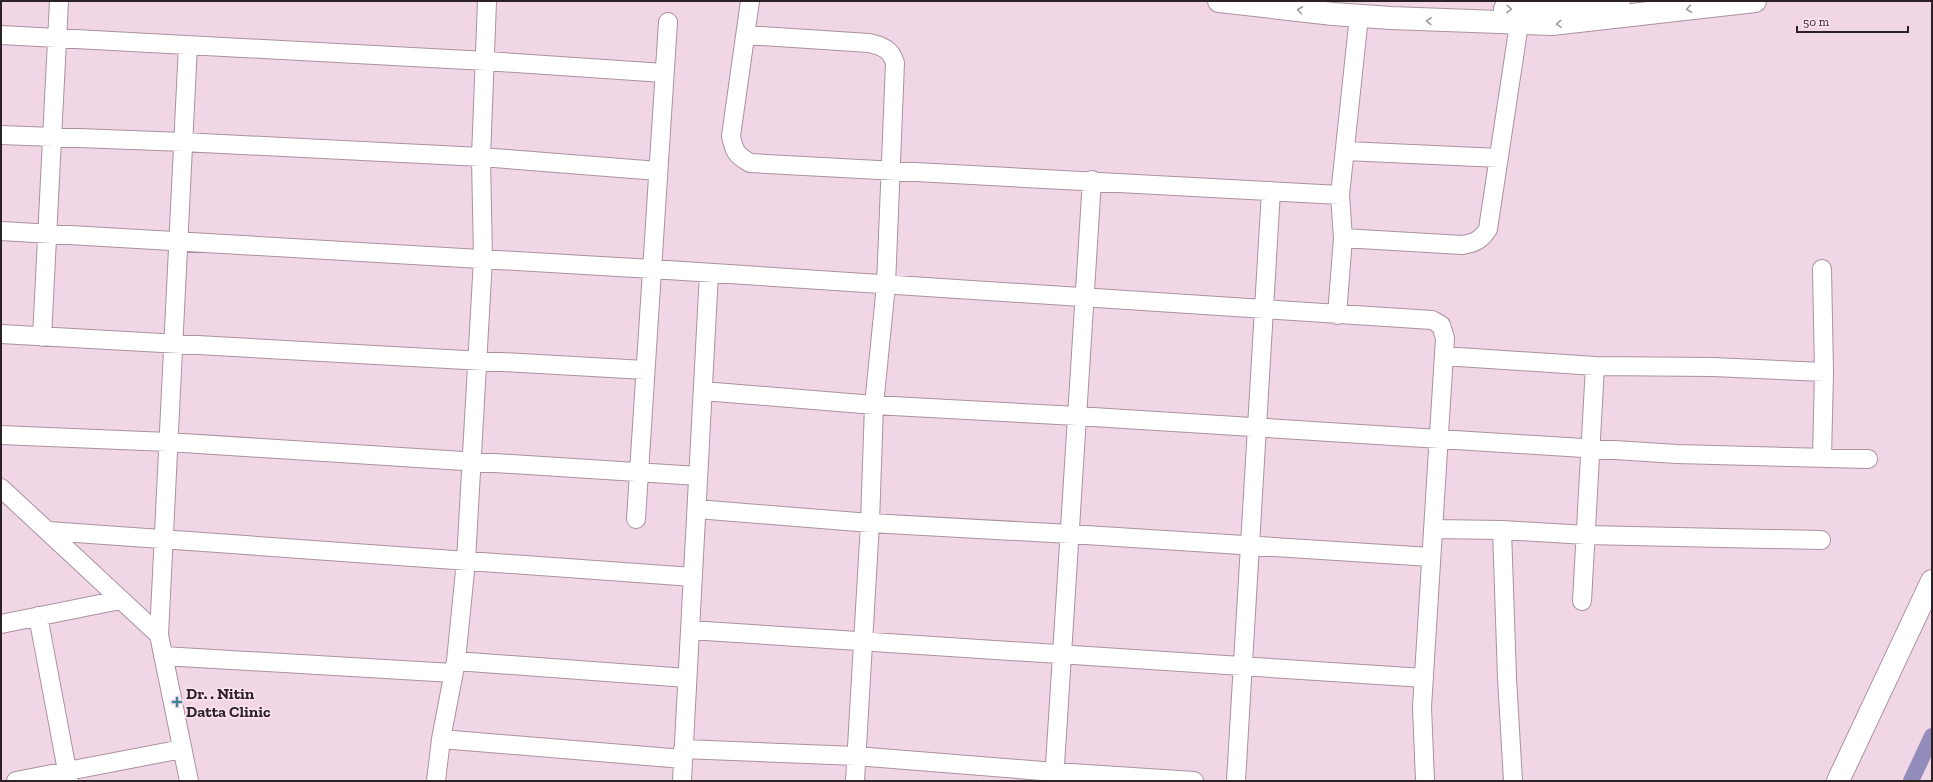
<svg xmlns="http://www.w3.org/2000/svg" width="1933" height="782" font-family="'Zilla Slab',serif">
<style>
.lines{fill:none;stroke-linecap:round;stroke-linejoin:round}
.canal{stroke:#948cba;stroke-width:16}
.street-casing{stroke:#ab92a0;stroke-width:20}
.secondary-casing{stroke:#ab92a0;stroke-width:24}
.street{stroke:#fff;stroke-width:18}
.secondary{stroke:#fff;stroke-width:22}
.oneway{stroke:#a09b9e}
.poi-dot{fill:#438596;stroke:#fee3f2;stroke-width:1.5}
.labels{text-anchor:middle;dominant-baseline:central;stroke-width:3;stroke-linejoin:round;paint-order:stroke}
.poi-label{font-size:16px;font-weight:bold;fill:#2b2127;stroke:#fee3f2;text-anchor:start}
</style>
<rect width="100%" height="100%" fill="#f1d6e5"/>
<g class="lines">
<path class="canal" d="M1911,781L1932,736"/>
<defs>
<path id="street" d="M750,1L731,136C734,151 736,155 750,163L1340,195
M1,35L486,61L664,73
M746,35L869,43C882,46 891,49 895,63L886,285L874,405L870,523L855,781
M188,45L159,635L189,781
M1,135L183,142L481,157L658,171
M1346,151L1499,158
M1,231L652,269L1432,320L1441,325L1445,338L1422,707L1425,781
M1343,238L1462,245C1475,243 1481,240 1488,229L1519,24
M1337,315L1343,238L1340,195L1359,16
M1,334L645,370
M42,337L59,1
M1444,356L1595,366L1713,367L1824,372
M703,391L874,405L1077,416L1677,454L1868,459
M1,435L168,442L698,476
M1822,458L1824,372L1822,269
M1,488L159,635
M697,509L870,523L1070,534L1431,557
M636,519L668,22
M1433,529L1502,530L1586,535L1821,540
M1502,530L1507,678L1513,781
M48,531L693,577
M1582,601L1595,366
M38,616L69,781
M1,624L120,600
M690,630L1424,678
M163,656L453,673
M456,661L687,678
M441,739L683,759
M683,749L856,756L1055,772L1194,781
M16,781L182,749
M436,781L441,739L456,661L466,561L483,259L481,157L487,1
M682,781L709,273
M1054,781L1092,180
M1236,781L1271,191"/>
<path id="secondary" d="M1219,1L1333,14L1391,18L1552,24L1755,1
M1505,9L1526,10L1619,1
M1838,781L1932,581"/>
</defs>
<use href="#street" class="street-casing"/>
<use href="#secondary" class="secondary-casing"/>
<use href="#street" class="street"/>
<use href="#secondary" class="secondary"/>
</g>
<defs><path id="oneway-chevron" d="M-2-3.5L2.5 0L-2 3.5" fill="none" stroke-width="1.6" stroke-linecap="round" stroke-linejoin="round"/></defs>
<g class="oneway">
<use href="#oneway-chevron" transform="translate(1509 9) rotate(1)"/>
<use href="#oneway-chevron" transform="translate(1689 9) rotate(173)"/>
<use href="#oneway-chevron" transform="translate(1300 10) rotate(-173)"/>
<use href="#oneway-chevron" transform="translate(1429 21) rotate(-177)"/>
<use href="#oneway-chevron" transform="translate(1559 24) rotate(176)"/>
</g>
<path class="poi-dot" d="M175 696h4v4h4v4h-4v4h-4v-4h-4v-4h4z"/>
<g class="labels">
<g class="poi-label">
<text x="186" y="693">Dr. . Nitin<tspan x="186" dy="18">Datta Clinic</tspan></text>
</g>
</g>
<rect width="1933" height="782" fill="none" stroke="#2b2127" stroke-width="4"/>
<path d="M1797 26v6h111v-6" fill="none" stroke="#2b2127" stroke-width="2"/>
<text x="1803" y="26" font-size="12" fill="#2b2127" stroke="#fee3f2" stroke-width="3" paint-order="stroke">50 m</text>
</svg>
